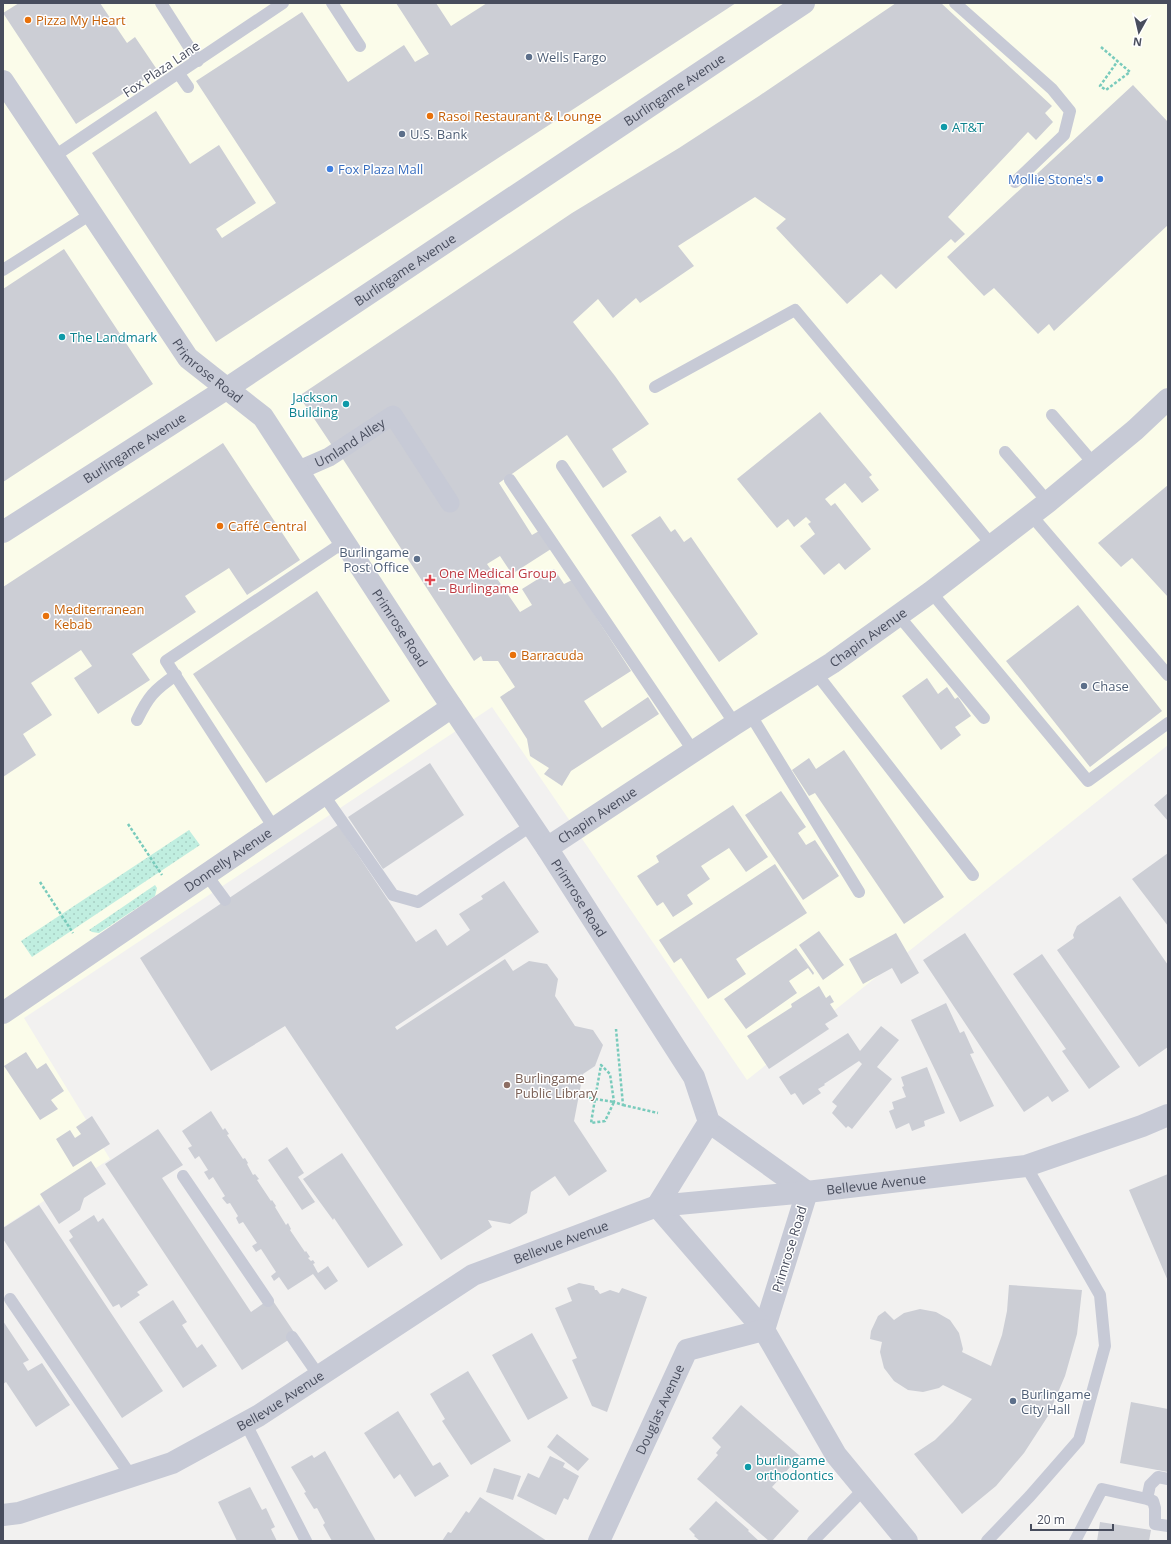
<svg xmlns="http://www.w3.org/2000/svg" width="1171" height="1544" font-family="'Open Sans',sans-serif">
<style>
.commercial{fill:#fbfcea}
.park{fill:url(#park-dots)}
.building{fill:#ccced5}
.lines{fill:none;stroke-linecap:round;stroke-linejoin:round}
.path{stroke:#79cbbc;stroke-width:2.5;stroke-dasharray:3 2;stroke-linecap:butt}
.service{stroke:#c7cad6;stroke-width:12}
.pedestrian{stroke:#c7cad6;stroke-width:19}
.minor{stroke:#c7cad6;stroke-width:22}
.tertiary{stroke:#c7cad6;stroke-width:22}
.food-dot{fill:#e8710a;stroke:#fff;stroke-width:1.5}
.service-dot{fill:#5c6f8a;stroke:#fff;stroke-width:1.5}
.culture-dot{fill:#0f9aa8;stroke:#fff;stroke-width:1.5}
.shop-dot{fill:#3f7fe0;stroke:#fff;stroke-width:1.5}
.health-dot{fill:#e0444e;stroke:#fff;stroke-width:1.5}
.education-dot{fill:#8d6e63;stroke:#fff;stroke-width:1.5}
.labels{text-anchor:middle;dominant-baseline:central;stroke-width:3;stroke-linejoin:round;paint-order:stroke}
.food-label{font-size:13px;fill:#c56008;stroke:#fff;text-anchor:start}
.service-label{font-size:13px;fill:#4e5e75;stroke:#fff;text-anchor:start}
.street-label{font-size:13px;fill:#484d5d;stroke:#fff}
.culture-label{font-size:13px;fill:#0d838f;stroke:#fff;text-anchor:start}
.shop-label{font-size:13px;fill:#366cbe;stroke:#fff;text-anchor:start}
.health-label{font-size:13px;fill:#be3a42;stroke:#fff;text-anchor:start}
.education-label{font-size:13px;fill:#785e54;stroke:#fff;text-anchor:start}
</style>
<defs>
<pattern id="park-dots" width="8" height="8" patternUnits="userSpaceOnUse"><rect width="8" height="8" fill="#c0eee0"/><path d="M2 2h.1M6 6h.1" fill="none" stroke="#a6cec3" stroke-width="1.8" stroke-linecap="round"/></pattern>
</defs>
<rect width="100%" height="100%" fill="#f2f1f0"/>
<path class="commercial" d="M3,3H1168V745L747,1080L492,707L24,1018L110,1159L3,1227Z"/>
<path class="park" d="M189,830L200,845L32,957L21,941Z
M155,885L157,888L155,896L99,933L92,932L89,930Z"/>
<path class="building" d="M19,3H100L127,43L135,37L158,71L76,124L3,13Z
M396,3H436L451,26L487,3H736L216,342L92,153L156,111L190,164L219,145L256,203L216,229L222,238L276,203L196,81L302,12L348,82L404,45L415,62L429,54Z
M896,3H941L1052,106L1045,113L1053,122L1036,140L1028,132L948,217L965,234L955,243L951,239L896,289L881,274L847,304L776,228L786,219L755,197L678,246L694,266L640,303L636,298L613,318L598,299L573,322L615,376L649,424L612,449L627,472L603,488L567,435L499,483L532,535L539,531L551,549L512,574L500,556L487,564L520,612L532,605L522,589L554,569L564,584L572,580L631,671L584,701L602,728L648,697L659,714L571,771L562,786L544,774L549,768L530,756L527,739L500,697L515,687L498,661H483L481,656L474,661L339,453L392,419L394,412L335,450L299,396L572,213L679,148L759,96Z
M1133,85L1168,122V225L1054,331L1049,324L1038,334L994,288L984,296L947,257Z
M64,249L153,384L3,482V289Z
M820,412L872,475L869,477L879,490L862,503L845,483L825,499L831,506L835,503L871,549L845,570L839,563L824,575L800,546L815,534L808,524L811,522L806,517L794,527L788,519L777,528L737,479Z
M223,443L300,560L247,595L229,568L185,596L196,612L132,654L150,680L98,714L74,678L92,666L81,650L31,683L52,715L23,734L36,755L3,777V587Z
M1168,485V597L1132,558L1121,567L1098,543Z
M660,516L671,532L675,529L684,542L691,537L758,634L719,662L631,535Z
M317,591L390,701L266,783L193,674Z
M1078,605L1162,711L1090,767L1006,661Z
M927,678L938,694L947,687L955,699L958,697L971,716L955,727L961,735L941,750L902,696Z
M844,750L944,897L904,924L815,793L809,796L792,770L809,758L816,769Z
M430,763L464,815L383,869L348,817Z
M781,791L806,827L798,833L806,845L815,840L839,876L803,900L745,815Z
M1168,793V821L1154,805Z
M733,805L768,857L746,872L729,848L701,866L710,879L687,895L693,904L673,917L663,902L657,906L637,876L659,862L656,856Z
M338,825L416,942L436,929L447,946L470,930L459,914L483,899L481,896L504,881L539,932L395,1027L397,1030L505,959L513,971L529,961L547,964L558,979L555,996L575,1026L593,1030L603,1045L595,1066L583,1074L574,1121L607,1171L569,1196L555,1176L531,1192L527,1213L510,1224L488,1220L492,1227L441,1260L285,1026L211,1071L140,958Z
M1168,853V926L1132,879Z
M775,864L807,913L736,959L746,974L708,999L681,958L674,963L659,940Z
M1120,896L1168,965V1047L1139,1067L1057,950L1074,938L1073,935L1077,926Z
M819,931L844,965L823,980L799,945Z
M896,933L919,973L901,984L892,968L863,984L849,959Z
M965,933L1069,1091L1052,1102L1048,1096L1024,1112L923,960Z
M796,948L814,973L813,975L808,968L789,981L797,993L746,1029L724,999Z
M1042,954L1120,1067L1089,1089L1062,1051L1066,1049L1013,974Z
M819,986L826,998L830,995L834,1002L830,1004L838,1016L825,1024L829,1029L769,1069L747,1036L792,1007L791,1004Z
M946,1003L960,1033L964,1031L974,1053L970,1054L994,1106L960,1122L911,1020Z
M881,1026L899,1040L877,1067L892,1079L852,1129L848,1126L846,1128L832,1113L837,1106L832,1102L862,1064L859,1061L824,1084L825,1085L818,1089L821,1093L803,1105L795,1093L791,1095L779,1077L848,1033L860,1051Z
M26,1052L37,1069L46,1063L64,1091L51,1100L58,1109L40,1120L4,1066Z
M927,1067L945,1113L924,1121L925,1126L912,1131L909,1123L896,1129L889,1111L894,1109L892,1102L906,1097L902,1087L904,1086L901,1077Z
M211,1111L223,1130L225,1128L229,1134L227,1135L243,1159L245,1158L248,1163L247,1164L253,1175L255,1174L259,1179L257,1180L271,1201L272,1200L276,1206L275,1207L286,1225L288,1223L291,1229L290,1230L305,1252L306,1251L310,1257L308,1258L311,1261L313,1260L315,1263L313,1264L318,1273L328,1266L338,1281L325,1290L313,1274L288,1290L279,1277L274,1281L271,1276L276,1272L261,1249L256,1252L252,1246L257,1243L243,1222L239,1224L236,1218L238,1216L230,1203L227,1204L222,1198L225,1196L213,1177L209,1180L204,1172L208,1170L199,1156L195,1159L188,1148L192,1146L182,1131Z
M92,1116L110,1144L73,1167L56,1139L70,1130L75,1138L81,1134L76,1127Z
M158,1129L183,1165L162,1178L251,1312L271,1298L296,1335L242,1370L105,1164Z
M287,1147L304,1173L298,1177L315,1202L302,1210L268,1160Z
M342,1153L403,1245L368,1268L334,1218L333,1220L303,1179Z
M91,1161L106,1184L84,1198L80,1210L59,1224L40,1194Z
M1168,1174V1281L1129,1190Z
M39,1205L163,1391L122,1418L3,1239V1228Z
M94,1215L98,1222L103,1218L148,1285L137,1292L140,1295L121,1308L119,1304L113,1307L69,1240L73,1237L69,1231Z
M579,1283L594,1286L595,1290H597L600,1294L610,1290L619,1293L622,1288L647,1297L607,1412L592,1406L572,1360L577,1358L555,1308L572,1301L567,1288Z
M1009,1285L1082,1290L1077,1334L1065,1376L1048,1416L1024,1453L996,1486L962,1514L914,1454L935,1440L953,1422L972,1399L943,1385L939,1388L923,1392L908,1390L894,1381L884,1368L880,1352L882,1342L870,1339L871,1331L878,1316L885,1311L894,1320L904,1313L920,1309L936,1312L950,1320L959,1333L963,1349L962,1352L991,1366L1002,1335L1007,1311Z
M173,1300L187,1322L182,1325L197,1348L202,1344L217,1366L183,1388L139,1322Z
M3,1321L29,1360L23,1363L28,1371L42,1363L70,1405L36,1427L6,1382L3,1384Z
M532,1333L568,1398L528,1420L492,1355Z
M468,1371L511,1441L471,1465L442,1421L445,1419L430,1394Z
M1131,1402L1168,1409V1472L1120,1463Z
M741,1405L800,1456L772,1487L799,1511L772,1541H769L697,1479L718,1455L716,1453L721,1447L712,1438Z
M398,1411L433,1466L440,1462L449,1476L415,1497L400,1474L394,1479L364,1433Z
M557,1434L589,1459L578,1471L547,1447Z
M325,1451L376,1541H332L323,1525L325,1523L317,1508L314,1509L304,1493L306,1492L291,1467L312,1455L314,1458Z
M550,1456L565,1463L563,1467L579,1476L568,1500L564,1498L556,1515L517,1496L528,1473L539,1478Z
M494,1468L521,1476L513,1500L486,1492Z
M250,1487L262,1510L266,1508L275,1527L271,1529L277,1541H237L218,1502Z
M480,1497L547,1541H442L448,1532L451,1533L466,1511L469,1513Z
M716,1501L749,1530L748,1531L759,1541H700L694,1536L695,1535L689,1529Z
M1100,1522L1151,1530L1149,1541H1097Z"/>
<g class="lines">
<path class="path" d="M1101,47L1130,72L1106,90L1100,86L1117,62
M128,824L162,875
M40,882L73,933
M579,1096L595,1099L601,1065L610,1074L614,1102L623,1105L616,1029
M595,1099L614,1102L605,1121L591,1123Z
M623,1105L658,1113"/>
<path class="service" d="M161,3L198,61
M332,3L360,46
M955,3L1052,89L1070,111L1064,135L1015,182
M179,74L188,87
M53,157L283,3
M3,270L91,214
M655,387L795,310L991,544
M1052,415L1094,464
M1005,452L1048,502
M562,466L735,724
M510,480L694,752
M1031,515L1168,675
M931,592L1088,781L1168,723
M898,615L984,718
M816,673L973,875
M750,714L859,892
M137,720C148,697 154,690 176,675
M323,794L393,895L418,902L532,825
M274,828L166,661L344,542
M206,874L225,900
M183,1176L268,1301
M10,1299L131,1476
M292,1337L319,1376
M245,1422L306,1541
M1147,1499L1150,1485L1158,1477L1168,1479
M813,1541L864,1489
M987,1541L1030,1496L1079,1440L1105,1346L1100,1295L1026,1166
M1075,1541L1102,1489L1147,1499L1153,1501L1155,1508V1524L1168,1526"/>
<path class="pedestrian" id="s1" d="M297,471L329,457L393,415L450,503"/>
<g class="minor">
<path id="s2" d="M3,81L188,358L263,417L438,686L547,848L694,1077L709,1122L807,1192L764,1330"/>
<path id="s3" d="M547,848L735,724L832,663L931,592L1048,502L1135,430L1168,399"/>
<path id="s4" d="M3,1013L452,707"/>
<path d="M709,1122L657,1206L764,1330L836,1455L907,1541"/>
<path id="s5" d="M3,1515L19,1513L172,1463L258,1416L473,1275L657,1206L807,1192L1026,1166L1142,1126L1168,1115"/>
<path id="s6" d="M599,1541L687,1350L764,1330"/>
</g>
<path class="tertiary" id="s7" d="M3,532L226,389L804,3"/>
</g>
<g class="food-dot">
<circle cx="28" cy="20" r="4"/>
<circle cx="430" cy="116" r="4"/>
<circle cx="220" cy="526" r="4"/>
<circle cx="46" cy="616" r="4"/>
<circle cx="513" cy="655" r="4"/>
</g>
<g class="service-dot">
<circle cx="529" cy="57" r="4"/>
<circle cx="402" cy="134" r="4"/>
<circle cx="417" cy="559" r="4"/>
<circle cx="1084" cy="686" r="4"/>
<circle cx="1013" cy="1401" r="4"/>
</g>
<g class="culture-dot">
<circle cx="944" cy="127" r="4"/>
<circle cx="62" cy="337" r="4"/>
<circle cx="346" cy="404" r="4"/>
<circle cx="748" cy="1467" r="4"/>
</g>
<g class="shop-dot">
<circle cx="330" cy="169" r="4"/>
<circle cx="1100" cy="179" r="4"/>
</g>
<path class="health-dot" d="M428 574h4v4h4v4h-4v4h-4v-4h-4v-4h4z"/>
<circle class="education-dot" cx="507" cy="1085" r="4"/>
<g class="labels">
<g class="food-label">
<text x="36" y="20">Pizza My Heart</text>
<text x="438" y="116">Rasoi Restaurant &amp; Lounge</text>
<text x="228" y="526">Caffé Central</text>
<text x="54" y="609">Mediterranean<tspan x="54" dy="15">Kebab</tspan></text>
<text x="521" y="655">Barracuda</text>
</g>
<g class="service-label">
<text x="537" y="57">Wells Fargo</text>
<text x="410" y="134">U.S. Bank</text>
<text x="409" y="552" text-anchor="end">Burlingame<tspan x="409" dy="15">Post Office</tspan></text>
<text x="1092" y="686">Chase</text>
<text x="1021" y="1394">Burlingame<tspan x="1021" dy="15">City Hall</tspan></text>
</g>
<g class="street-label">
<text transform="translate(161 69) rotate(-34)">Fox Plaza Lane</text>
<text stroke="none"><textPath href="#s7" startOffset="804">Burlingame Avenue</textPath></text>
<text stroke="none"><textPath href="#s7" startOffset="480">Burlingame Avenue</textPath></text>
<text stroke="none"><textPath href="#s2" startOffset="356">Primrose Road</textPath></text>
<text stroke="none"><textPath href="#s1" startOffset="60">Umland Alley</textPath></text>
<text stroke="none"><textPath href="#s7" startOffset="156">Burlingame Avenue</textPath></text>
<text stroke="none"><textPath href="#s2" startOffset="680">Primrose Road</textPath></text>
<text stroke="none"><textPath href="#s3" startOffset="384">Chapin Avenue</textPath></text>
<text stroke="none"><textPath href="#s3" startOffset="60">Chapin Avenue</textPath></text>
<text stroke="none"><textPath href="#s4" startOffset="272">Donnelly Avenue</textPath></text>
<text stroke="none"><textPath href="#s2" startOffset="1004">Primrose Road</textPath></text>
<text stroke="none"><textPath href="#s5" startOffset="949">Bellevue Avenue</textPath></text>
<text stroke="none"><textPath href="#s5" startOffset="626">Bellevue Avenue</textPath></text>
<text transform="translate(789 1249) rotate(-73)">Primrose Road</text>
<text stroke="none"><textPath href="#s5" startOffset="302">Bellevue Avenue</textPath></text>
<text stroke="none"><textPath href="#s6" startOffset="145">Douglas Avenue</textPath></text>
</g>
<g class="culture-label">
<text x="952" y="127">AT&amp;T</text>
<text x="70" y="337">The Landmark</text>
<text x="338" y="397" text-anchor="end">Jackson<tspan x="338" dy="15">Building</tspan></text>
<text x="756" y="1460">burlingame<tspan x="756" dy="15">orthodontics</tspan></text>
</g>
<g class="shop-label">
<text x="338" y="169">Fox Plaza Mall</text>
<text x="1092" y="179" text-anchor="end">Mollie Stone's</text>
</g>
<g class="health-label">
<text x="439" y="573">One Medical Group<tspan x="439" dy="15">– Burlingame</tspan></text>
</g>
<g class="education-label">
<text x="515" y="1078">Burlingame<tspan x="515" dy="15">Public Library</tspan></text>
</g>
</g>
<rect width="1171" height="1544" fill="none" stroke="#484d5d" stroke-width="8"/>
<g transform="translate(1139 32) rotate(188)" stroke="#ffffff" stroke-width="3" paint-order="stroke">
<path d="M0-3L7 15L0 10L-7 15Z" fill="#484d5d"/>
<text y="-6" font-size="11" font-weight="bold" text-anchor="middle" fill="#484d5d">N</text>
</g>
<path d="M1031 1524v6h82v-6" fill="none" stroke="#484d5d" stroke-width="2"/>
<text x="1037" y="1524" font-size="12" fill="#484d5d" stroke="#ffffff" stroke-width="3" paint-order="stroke">20 m</text>
</svg>
